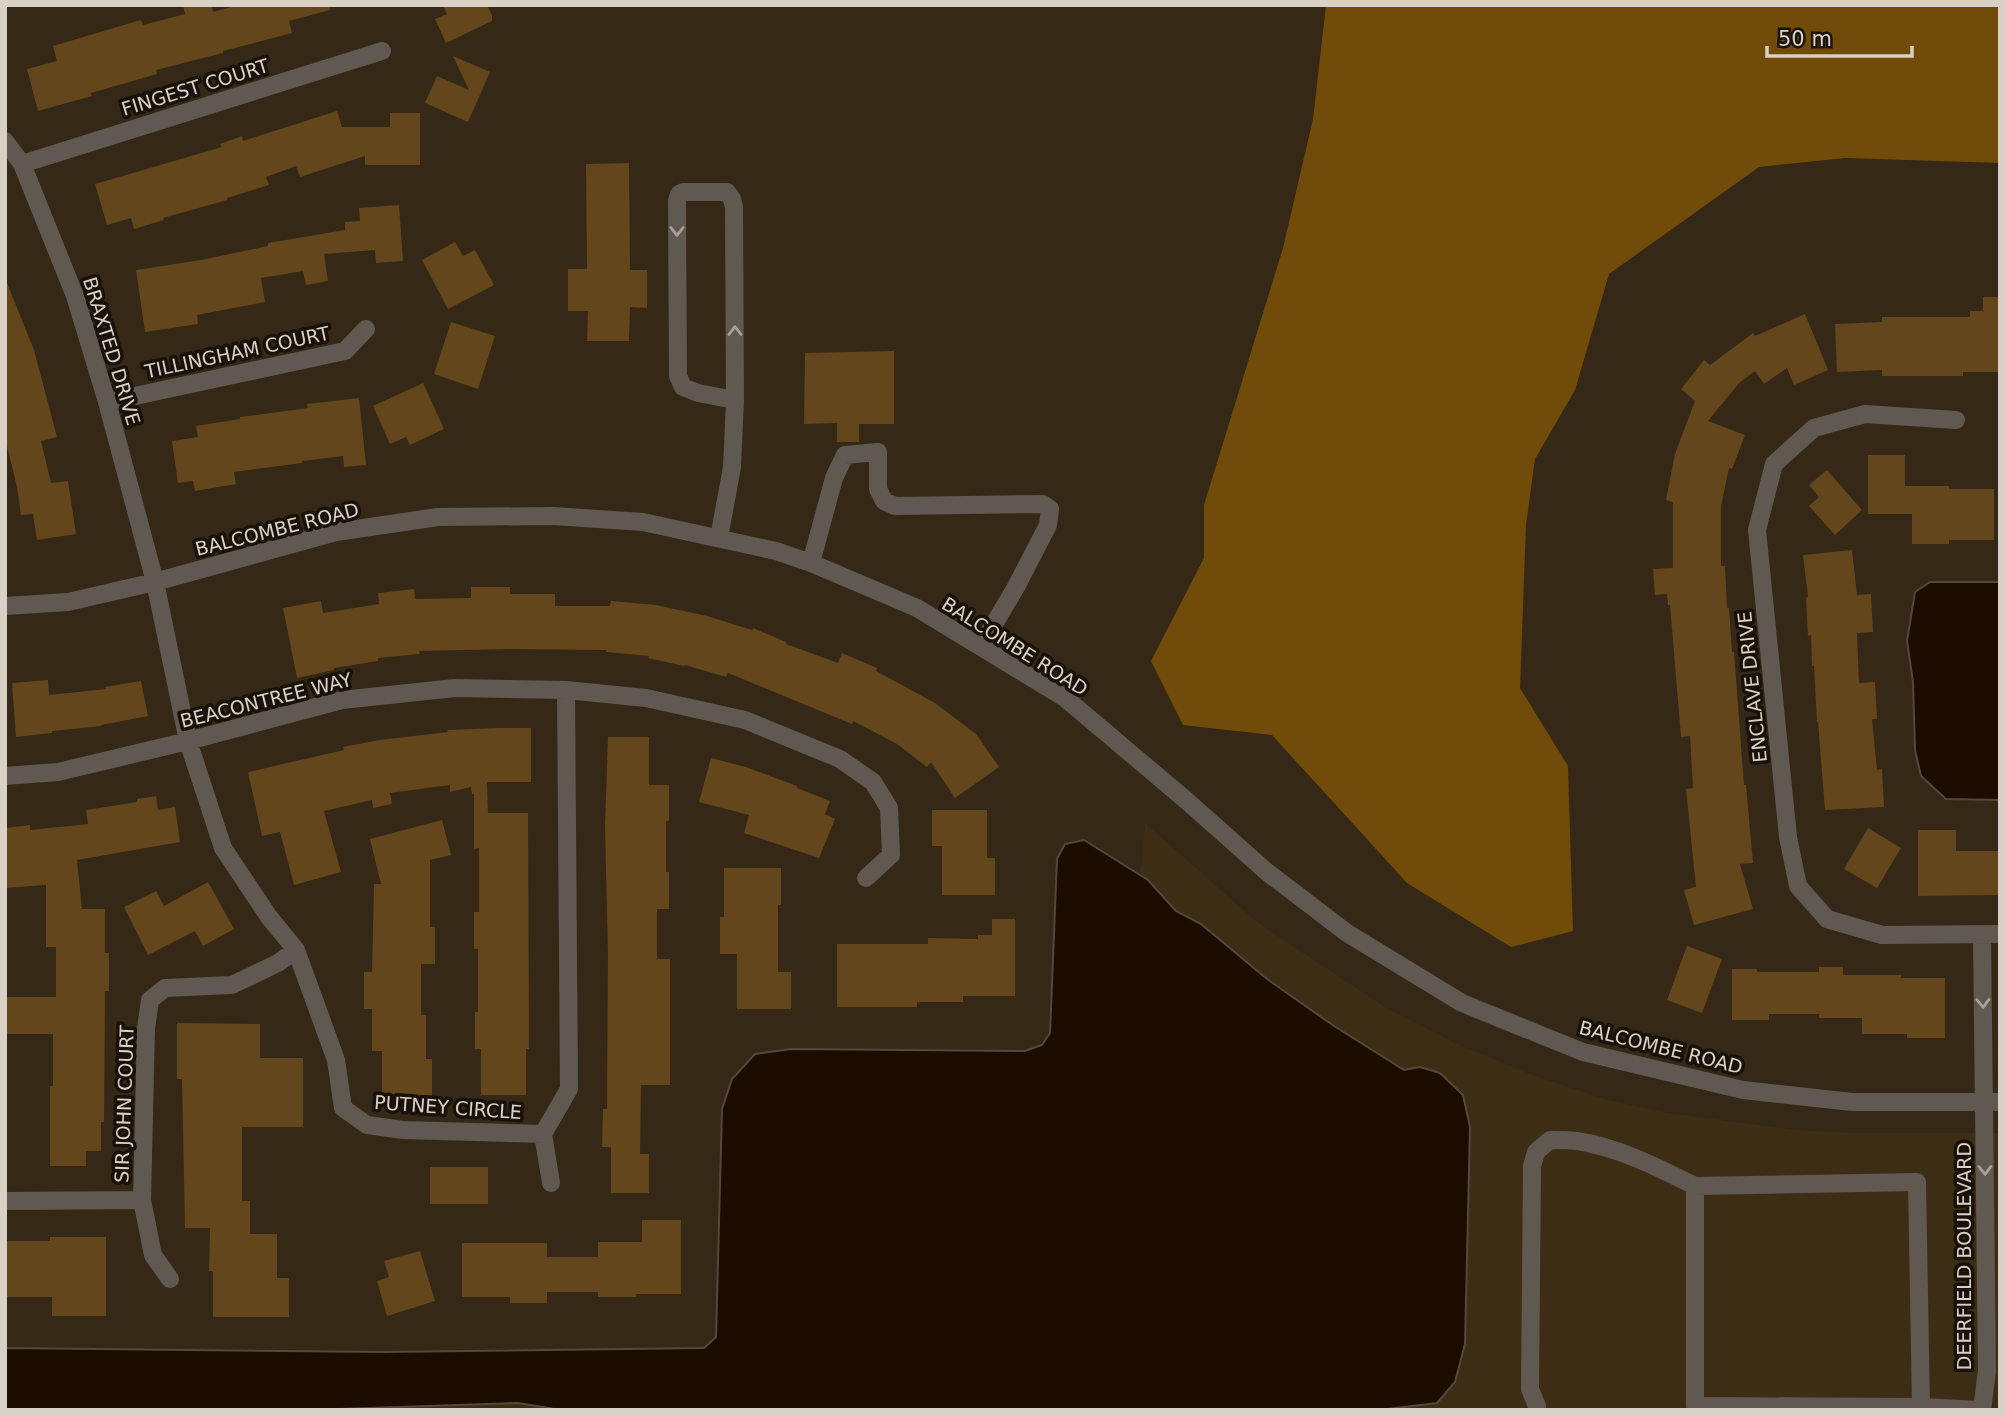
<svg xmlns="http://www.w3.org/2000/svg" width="2005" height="1415" font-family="'DejaVu Sans',sans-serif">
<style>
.built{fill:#3e2d15}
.green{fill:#714b09}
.water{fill:#1c0c00;stroke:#55473b;stroke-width:2}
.building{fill:#63461b}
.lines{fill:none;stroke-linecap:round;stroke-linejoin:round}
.minor{stroke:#605951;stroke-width:18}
.oneway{stroke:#a9a197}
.labels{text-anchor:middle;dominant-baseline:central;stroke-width:7;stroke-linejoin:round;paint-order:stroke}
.street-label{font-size:19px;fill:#dad1c6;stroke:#18120a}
</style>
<rect width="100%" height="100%" fill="#352816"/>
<path class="built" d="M1145,823L1258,923L1388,1009L1459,1045L1532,1075L1604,1099L1667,1113L1797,1130L1851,1133H2000V1410H5V1388L1094,1383Z"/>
<path class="green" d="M1326,5H2000V163L1845,158L1759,167L1609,274L1575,390L1535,459L1526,525L1520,688L1568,766L1573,931L1511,947L1407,883L1272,735L1183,725L1151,661L1204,558V505L1283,248L1313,119Z"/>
<path class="water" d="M1930,582H2000V800L1946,799L1921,776L1915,750L1913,682L1907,641L1915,592Z
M1084,840L1148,880L1176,911L1201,924L1267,979L1334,1026L1404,1070L1420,1067L1440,1073L1463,1095L1470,1127L1465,1344L1455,1382L1437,1403L1379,1410H574L555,1409L518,1403L308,1410H5V1348L384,1352L704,1348L716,1337L722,1109L732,1079L755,1054L791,1049L1025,1051L1042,1045L1050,1033L1057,859L1065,844Z"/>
<path class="building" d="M183,5H211L213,12L238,5H329L330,10L289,21L292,33L223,51V53L156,70L157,74L91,93L92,96L38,111L27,69L57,61L53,46L141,20L143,25L185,14Z
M443,5H487L492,15V21L446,43L435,19L447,14Z
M453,56L490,72L468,122L425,103L437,76L469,90Z
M337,111L342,127H390V113H420V165H365V156L300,177L296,166L266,177L269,185L227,198V200L163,218L164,220L134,229L131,218L107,225L95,184L222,147L220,144L242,136L243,141Z
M629,163L630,270H647V308L630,307L629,341H587L588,311H568V269H587L586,164Z
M399,205L403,261L376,263L375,250L324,254L328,281L306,285L303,271L261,278L265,302L197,315L198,324L145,332L136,270L201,260L268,246V243L345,230V222L360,221L359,208Z
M455,242L463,256L475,250L494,285L448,309L422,260Z
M5,278L34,350L57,437L41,441L51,483L68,481L76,534L37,540L33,514L21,515L17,487L5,438Z
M1983,297H2000V372H1963V376H1882V370L1837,372L1835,324L1882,322V317H1970V311H1983Z
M1805,314L1828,370L1794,385L1787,368L1764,384L1755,371L1739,383L1708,421L1745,435L1732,469L1729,468L1721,506V566H1725L1727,608H1729L1732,652H1734L1744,785H1746L1753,863L1740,864L1753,909L1694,925L1684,890L1696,887L1686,789L1693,788L1690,736L1681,737L1670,605H1668L1667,594L1655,595L1653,569L1673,568V502L1666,500L1675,454L1695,401L1681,389L1704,360L1710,365L1753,333L1755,336Z
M451,322L495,336L478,389L434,374Z
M894,351V424H859V442H837V423L804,424L805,353Z
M423,383L444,429L410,445L406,437L390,444L373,406Z
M359,398L366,465L344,467L343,456L302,461V463L234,472L236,484L195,491L193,481L178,483L172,441L198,437L196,426L240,419V417L308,408L307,404Z
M1868,455H1905V486H1949V489H1994V540H1949V544H1912V514H1868Z
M1827,470L1862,510L1835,535L1809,506L1819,497L1809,485Z
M1852,550L1857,595L1871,594L1873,632L1857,633L1859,683L1875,682L1877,719H1872L1877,770L1882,769L1884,807L1825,810L1818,722H1817L1814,666H1812L1811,635L1808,636L1806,598L1808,597L1803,555Z
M471,587H510V594H555V606H610L611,601L656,605L707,616L752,630L753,628L786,642V644L838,663L842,653L877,668L876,671L935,703L976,734L999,767L955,798L931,762L927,767L897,744L853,721L852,724L728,673L726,677L685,665L684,666L648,658L649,656L606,652V650L510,649L419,651L420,654L378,658V661L334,668V670L297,678L283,608L321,601L323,613L379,604L378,593L414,589L415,599L471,598Z
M48,680L49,695L106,689L105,687L141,681L148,716L101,725V726L52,731V733L16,737L12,683Z
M497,728H531V782H487L488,813H528L529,1049H526V1095H481V1049H475V1012H478V949H474V912H479V848L474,849V794H472L471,787L450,792V785L390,793L392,804L373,808L372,800L324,811L341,872L294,885L280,832L262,836L248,772L344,750L343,747L379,740L448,732L447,730Z
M608,737H649V785H669V821H666V872H669V909H657V959H670V1085H641L640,1154H649V1193H611V1147H602L603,1109H607L608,953L605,827Z
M711,758L746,767L797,786V788L830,801L825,814L835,819L819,858L744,833L749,815L699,802Z
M156,796L158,810L175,807L180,842L77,860L82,909H105V953H109V991H105L104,1122H101V1151H86V1166H50V1086H53V1034H5V997H56V947H46V885L5,888V828L30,825V830L88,824L86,810L137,802V799Z
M932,810H987V858H995V895H942V846H932Z
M442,820L451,855L430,860V927H435V964H421V1015H426V1059H432V1095H382V1051H372V1009H364V972H372L374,884H381L370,839Z
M1868,828L1901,848L1877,888L1844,869Z
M1918,830H1956V851H1999V895L1918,896Z
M724,868H781V905H778V972H791V1009H737V954H720V917H724Z
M208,882L234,929L203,946L195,931L148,955L124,907L156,891L164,906Z
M992,919H1015V996H963V1002H917V1007H837V944H928V938L978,939V935H992Z
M1687,946L1722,959L1702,1013L1667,1000Z
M1819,967H1843V975H1901V978H1945V1038H1907V1034H1862V1018H1819V1014H1769V1020H1732V969H1757V972H1819Z
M177,1023L260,1024V1058H303V1127H242V1201H250V1234H277V1278H289V1317H213V1271H209L210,1228H185L182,1079H177Z
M430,1167H488V1204H430Z
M642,1220H681V1294H636V1297H598V1292H547V1303H510V1297H462V1243H547V1257H598V1242H642Z
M50,1237H106V1316H52V1297H5V1241H50Z
M420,1251L435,1301L387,1316L377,1281L389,1277L384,1261Z"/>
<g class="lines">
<path class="minor" d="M5,141L22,164L75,296L107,402L155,582L188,741L223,848L269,917L296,950L336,1060L343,1108L367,1125L403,1130L543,1134L569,1089L566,690
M22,164L382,51
M107,402L345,351L366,329
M1956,420L1865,414L1814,428L1774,464L1757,530L1788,837L1798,886L1827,919L1882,935L2000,934
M719,538L732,467L735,400L734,207L732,199L727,192H683L679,194L677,201L678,376L683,387L698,393L735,400
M811,563L834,478L845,455L878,452V489L884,501L895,506L1043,504L1050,509L1048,525L1016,587L981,646
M5,606L68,602L155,582L336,532L438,517L553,516L643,522L776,551L811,563L917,608L1065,698L1187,801L1267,872L1347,933L1462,1003L1583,1052L1743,1090L1852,1102H2000
M5,776L58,772L188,741L342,700L455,688L566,690L646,698L745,720L840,759L873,782L889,808L891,855L866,878
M1982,935L1987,1371L1982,1410
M543,1134L551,1183
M5,1201L142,1200
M170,1279L153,1255L142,1200L146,1028L150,1000L165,988L232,985L278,963L296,950
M1537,1406L1530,1389L1532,1166L1536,1152L1550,1140C1559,1140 1569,1140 1577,1141C1618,1147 1659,1168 1695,1186
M1921,1407L1917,1182L1695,1186V1406L1921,1407L1981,1410"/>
</g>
<defs><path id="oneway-chevron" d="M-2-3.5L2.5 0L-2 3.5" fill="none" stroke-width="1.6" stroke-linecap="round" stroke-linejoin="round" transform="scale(1.75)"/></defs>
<g class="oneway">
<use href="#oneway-chevron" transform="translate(677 231) rotate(90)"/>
<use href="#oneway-chevron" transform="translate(735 331) rotate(-90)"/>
<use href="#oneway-chevron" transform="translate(1983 1003) rotate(89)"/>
<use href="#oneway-chevron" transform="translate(1985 1170) rotate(89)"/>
</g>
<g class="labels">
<g class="street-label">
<text transform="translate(195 87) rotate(-17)">FINGEST COURT</text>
<text transform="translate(112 351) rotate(73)">BRAXTED DRIVE</text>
<text transform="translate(237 352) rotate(-12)">TILLINGHAM COURT</text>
<text transform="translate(277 529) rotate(-14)">BALCOMBE ROAD</text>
<text transform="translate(1015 646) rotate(32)">BALCOMBE ROAD</text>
<text transform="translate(1752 687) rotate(-96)">ENCLAVE DRIVE</text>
<text transform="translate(266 700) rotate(-14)">BEACONTREE WAY</text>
<text transform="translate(1661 1047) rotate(14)">BALCOMBE ROAD</text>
<text transform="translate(124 1104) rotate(-88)">SIR JOHN COURT</text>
<text transform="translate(448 1107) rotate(4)">PUTNEY CIRCLE</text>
<text transform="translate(1964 1256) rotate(-90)">DEERFIELD BOULEVARD</text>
</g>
</g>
<rect width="2005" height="1415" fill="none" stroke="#dad1c6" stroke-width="14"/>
<path d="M1767 46v10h145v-10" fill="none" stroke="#dad1c6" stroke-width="3.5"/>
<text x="1778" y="46" font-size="21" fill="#dad1c6" stroke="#18120a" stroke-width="5" paint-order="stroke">50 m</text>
</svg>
